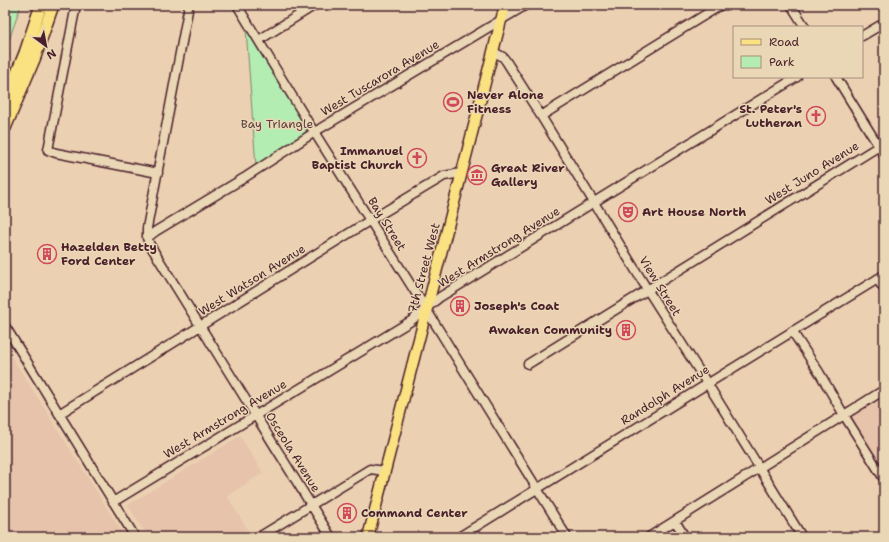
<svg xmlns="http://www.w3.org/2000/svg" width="889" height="542" font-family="'Shantell Sans',sans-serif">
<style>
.built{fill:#e6c3aa}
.green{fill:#b3edb2;stroke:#7e866e}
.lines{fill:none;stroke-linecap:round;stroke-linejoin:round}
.minor-casing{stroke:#4a1f2b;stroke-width:11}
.major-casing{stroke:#4a1f2b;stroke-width:13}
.highway-casing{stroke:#4a1f2b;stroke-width:14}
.minor{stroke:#ead7b5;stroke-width:8}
.major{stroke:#fae181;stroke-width:10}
.highway{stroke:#fae181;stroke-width:11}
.labels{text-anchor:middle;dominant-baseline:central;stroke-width:3;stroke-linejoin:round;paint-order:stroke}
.street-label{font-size:12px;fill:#4a1f2b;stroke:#ead7b5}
.poi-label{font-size:12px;font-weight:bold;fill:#4a1f2b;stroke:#ead7b5;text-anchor:start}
.park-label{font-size:12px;fill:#5a3e3f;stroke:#ead7b5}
</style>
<rect width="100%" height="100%" fill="#ebd1b2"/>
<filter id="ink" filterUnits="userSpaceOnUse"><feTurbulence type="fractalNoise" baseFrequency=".025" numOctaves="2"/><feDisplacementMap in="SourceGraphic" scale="8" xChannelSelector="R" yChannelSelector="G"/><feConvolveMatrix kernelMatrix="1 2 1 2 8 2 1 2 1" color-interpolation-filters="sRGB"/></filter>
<g filter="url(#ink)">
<path class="built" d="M5,347L29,384L125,537H5Z
M884,396V471L850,417Z
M240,436L263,473L227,496L249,532L241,537H163L162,535L158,537H148L128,505Z"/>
<path class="green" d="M5,5H21L5,52Z
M246,28L307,126L305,134L256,167Z"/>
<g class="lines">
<defs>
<path id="minor" d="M76,5L48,150L56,153L158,173
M189,5L147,228V238L150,245L331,537
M237,5L311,127L426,309L567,537
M791,5L805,27
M862,36L884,23
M259,40L315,5
M494,52L503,57L506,61L541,116L647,289L712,391L802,537
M836,77L884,155
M541,116L721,5
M147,238L156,231L244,178L321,128L526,5
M877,279L884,289
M5,326L135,537
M792,331L819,372L844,415L884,479
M528,364L884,143
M59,414L364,224L444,176L461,173
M113,502L411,321L440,297L466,281L797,77
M675,521L685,537
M259,537L370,469L385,471
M459,537L884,275
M649,537L884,390"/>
<path id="major" d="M368,537L505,5"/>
<path id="highway" d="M5,102L25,53L41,5
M5,128L35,57L53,5"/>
</defs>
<use href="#minor" class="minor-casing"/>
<use href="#major" class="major-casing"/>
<use href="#highway" class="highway-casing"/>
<use href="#minor" class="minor"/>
<use href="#major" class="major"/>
<use href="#highway" class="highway"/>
</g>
</g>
<defs>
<symbol id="stadium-ring" viewBox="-11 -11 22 22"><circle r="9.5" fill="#ead7b5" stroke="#d1495b" stroke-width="1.5"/><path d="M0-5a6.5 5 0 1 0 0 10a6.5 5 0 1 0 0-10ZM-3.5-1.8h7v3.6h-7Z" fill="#d1495b"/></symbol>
<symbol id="church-ring" viewBox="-11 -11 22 22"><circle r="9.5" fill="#ead7b5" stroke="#d1495b" stroke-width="1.5"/><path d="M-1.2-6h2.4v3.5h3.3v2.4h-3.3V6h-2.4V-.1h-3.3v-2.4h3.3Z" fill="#d1495b"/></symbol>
<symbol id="museum-ring" viewBox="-11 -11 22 22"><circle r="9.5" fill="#ead7b5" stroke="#d1495b" stroke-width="1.5"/><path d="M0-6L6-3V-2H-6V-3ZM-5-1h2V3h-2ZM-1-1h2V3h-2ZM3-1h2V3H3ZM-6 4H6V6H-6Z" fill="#d1495b"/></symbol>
<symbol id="theatre-ring" viewBox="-11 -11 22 22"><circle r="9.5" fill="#ead7b5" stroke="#d1495b" stroke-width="1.5"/><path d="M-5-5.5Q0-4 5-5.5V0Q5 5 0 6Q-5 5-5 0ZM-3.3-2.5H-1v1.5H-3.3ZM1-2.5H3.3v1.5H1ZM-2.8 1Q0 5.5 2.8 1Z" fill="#d1495b"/></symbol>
<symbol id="building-ring" viewBox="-11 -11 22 22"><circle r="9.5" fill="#ead7b5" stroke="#d1495b" stroke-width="1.5"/><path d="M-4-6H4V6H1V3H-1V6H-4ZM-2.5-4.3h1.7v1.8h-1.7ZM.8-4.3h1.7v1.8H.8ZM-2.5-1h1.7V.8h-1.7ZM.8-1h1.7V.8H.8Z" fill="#d1495b"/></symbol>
</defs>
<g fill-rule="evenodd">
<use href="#stadium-ring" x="442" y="91" width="22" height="22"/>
<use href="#church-ring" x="805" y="105" width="22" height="22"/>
<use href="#church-ring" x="406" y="147" width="22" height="22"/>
<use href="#museum-ring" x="466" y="164" width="22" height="22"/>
<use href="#theatre-ring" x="617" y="201" width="22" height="22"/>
<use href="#building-ring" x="36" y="243" width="22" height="22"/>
<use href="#building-ring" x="449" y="295" width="22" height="22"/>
<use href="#building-ring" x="615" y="319" width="22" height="22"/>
<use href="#building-ring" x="336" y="502" width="22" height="22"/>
</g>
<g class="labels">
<g class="street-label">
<text transform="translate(380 78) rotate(-31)">West Tuscarora Avenue</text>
<text transform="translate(812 173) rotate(-32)">West Juno Avenue</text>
<text transform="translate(387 224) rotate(58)">Bay Street</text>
<text transform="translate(499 247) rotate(-32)">West Armstrong Avenue</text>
<text transform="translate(424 268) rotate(-75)">7th Street West</text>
<text transform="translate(252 280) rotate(-32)">West Watson Avenue</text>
<text transform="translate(660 286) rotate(58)">View Street</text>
<text transform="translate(665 395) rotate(-32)">Randolph Avenue</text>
<text transform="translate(225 419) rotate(-31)">West Armstrong Avenue</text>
<text transform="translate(293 452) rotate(58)">Osceola Avenue</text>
</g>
<g class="poi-label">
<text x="467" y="95">Never Alone<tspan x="467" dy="14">Fitness</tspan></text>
<text x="802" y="109" text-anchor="end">St. Peter's<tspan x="802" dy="14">Lutheran</tspan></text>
<text x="403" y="151" text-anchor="end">Immanuel<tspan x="403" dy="14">Baptist Church</tspan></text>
<text x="491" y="168">Great River<tspan x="491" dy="14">Gallery</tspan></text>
<text x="642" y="212">Art House North</text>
<text x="61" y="247">Hazelden Betty<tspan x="61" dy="14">Ford Center</tspan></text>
<text x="474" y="306">Joseph's Coat</text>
<text x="612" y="330" text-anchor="end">Awaken Community</text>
<text x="361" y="513">Command Center</text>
</g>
<g class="park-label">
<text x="277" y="124">Bay Triangle</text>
</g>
</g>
<rect width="889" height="542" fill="none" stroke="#ead7b5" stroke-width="20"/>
<rect x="10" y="10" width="869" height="522" fill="none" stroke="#4a1f2b" stroke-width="1.5" filter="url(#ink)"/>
<rect x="733" y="26" width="130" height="52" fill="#ead7b5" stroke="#aa8d7e"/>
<rect x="741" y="39" width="20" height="6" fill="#fae181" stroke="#aa8d7e"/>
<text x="769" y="46" font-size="12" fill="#4a1f2b">Road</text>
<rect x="741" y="56" width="20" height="12" fill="#b3edb2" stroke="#aa8d7e"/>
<text x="769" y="66" font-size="12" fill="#4a1f2b">Park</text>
<g transform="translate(46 46) rotate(148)" stroke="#ead7b5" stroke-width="3" paint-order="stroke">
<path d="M0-3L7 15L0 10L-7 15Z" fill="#4a1f2b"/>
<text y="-6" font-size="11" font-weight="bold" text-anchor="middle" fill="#4a1f2b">N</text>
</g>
</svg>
